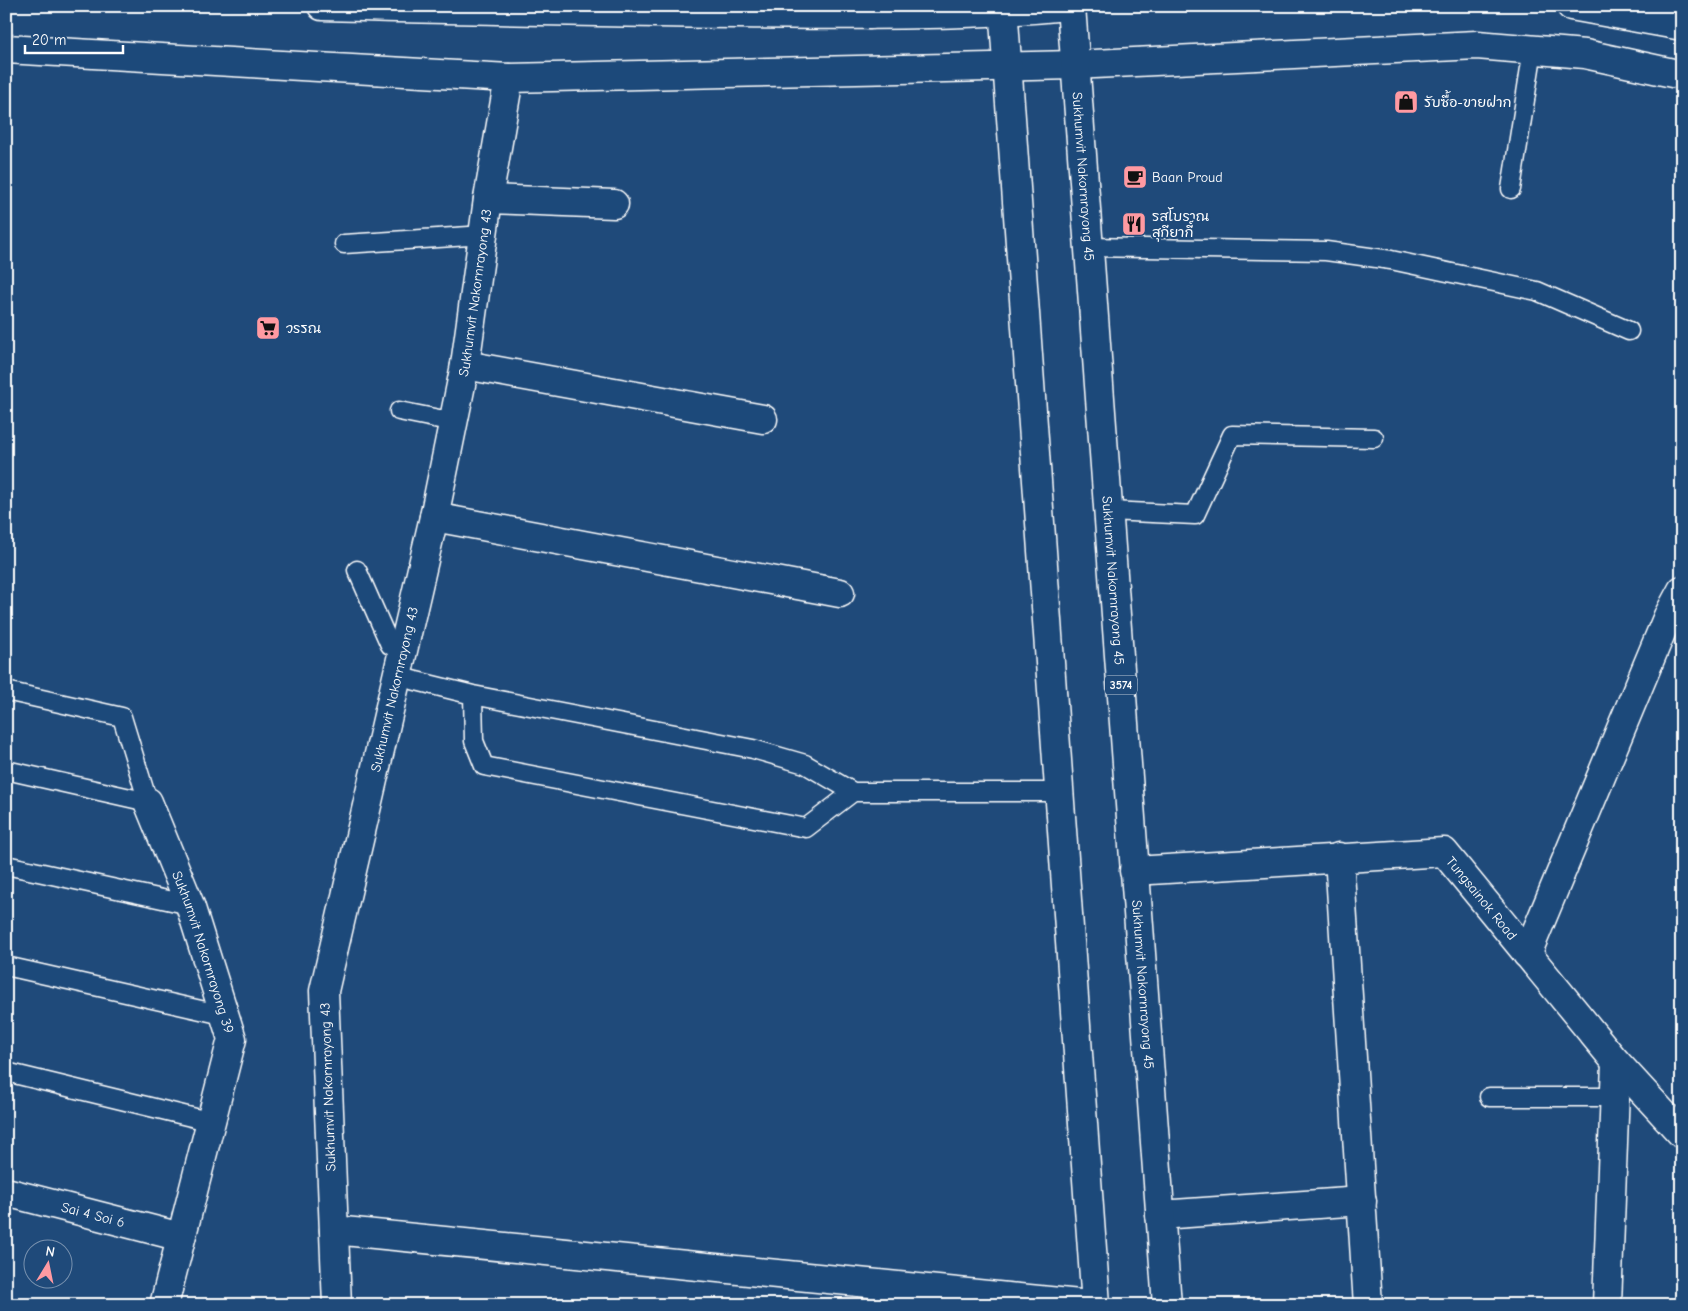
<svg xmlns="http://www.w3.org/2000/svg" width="1688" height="1311" font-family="'Comic Neue','Playpen Sans Thai',sans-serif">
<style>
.building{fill:#507197;stroke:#fff;filter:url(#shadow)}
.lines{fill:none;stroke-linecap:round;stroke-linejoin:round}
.service-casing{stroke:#fff;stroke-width:21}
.minor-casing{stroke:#fff;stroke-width:31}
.tertiary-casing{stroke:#fff;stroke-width:31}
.primary-casing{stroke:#fff;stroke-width:31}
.service{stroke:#1f4a7a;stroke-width:18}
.minor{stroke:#1f4a7a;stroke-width:28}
.tertiary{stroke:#1f4a7a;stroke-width:28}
.primary{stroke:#1f4a7a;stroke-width:28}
.labels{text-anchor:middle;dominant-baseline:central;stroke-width:4;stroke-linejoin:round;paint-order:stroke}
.shield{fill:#1f4a7a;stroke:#bcc9d7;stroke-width:1}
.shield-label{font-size:12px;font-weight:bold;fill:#fff}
.poi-label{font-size:14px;fill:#fff;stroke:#1f4a7a;text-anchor:start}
.street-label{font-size:14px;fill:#fff;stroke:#1f4a7a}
</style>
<defs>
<filter id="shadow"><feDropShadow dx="4.5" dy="-4.5" stdDeviation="2.5" flood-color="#0009"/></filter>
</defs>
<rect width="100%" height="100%" fill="#1f4a7a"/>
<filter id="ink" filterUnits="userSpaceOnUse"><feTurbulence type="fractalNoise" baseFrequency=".02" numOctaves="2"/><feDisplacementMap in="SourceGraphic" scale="10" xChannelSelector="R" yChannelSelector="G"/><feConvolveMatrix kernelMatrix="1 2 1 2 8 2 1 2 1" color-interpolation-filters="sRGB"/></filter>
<g filter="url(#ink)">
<path class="building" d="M222,1299L245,1305H221Z"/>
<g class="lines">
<defs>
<path id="service" d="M1511,189L1533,49
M344,244L485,235
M1087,247L1326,251L1391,260L1537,291L1629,331
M399,411L454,422
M1109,511L1195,515L1232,435L1374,438
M357,570L390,645L403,650
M396,676L473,695L753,749L805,764L853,792H1060
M6,691L122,717L148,802L6,770
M473,695L474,741L484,766L806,828L853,792
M6,865L190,905
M6,966L223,1015
M6,1072L212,1122
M1489,1097H1614"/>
<g id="minor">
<path d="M488,199L614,204"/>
<path d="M465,365L763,419"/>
<path d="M434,517L840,593"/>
<path id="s1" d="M148,802L190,905L232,1039L164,1305"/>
<path d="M1339,857L1368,1305"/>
<path id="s2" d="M1134,871L1444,852L1616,1062L1682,1134"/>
<path d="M1527,954L1668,616L1682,590"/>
<path id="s3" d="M6,1192L181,1237"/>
<path d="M1160,1215L1362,1201"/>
<path d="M334,1230L1090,1305"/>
<path id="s4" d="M337,1305L324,991L434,517L465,365L488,199L509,78"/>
<path d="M1607,1305L1616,1062"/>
</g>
<path id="tertiary" d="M322,6C460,10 599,12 738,14C848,15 957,17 1067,6
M1571,6L1682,26
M6,49L509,78L1074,65L1477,45L1585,54L1682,75"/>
<g id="primary">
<path d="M1003,6L1096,1305"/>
<path id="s5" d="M1071,6L1167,1305"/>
<path d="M870,15L886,6"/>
</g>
</defs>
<use href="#service" class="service-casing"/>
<use href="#minor" class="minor-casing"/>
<use href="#tertiary" class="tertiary-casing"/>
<use href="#primary" class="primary-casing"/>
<use href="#service" class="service"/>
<use href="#minor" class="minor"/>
<use href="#tertiary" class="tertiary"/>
<use href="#primary" class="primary"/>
</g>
</g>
<defs>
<symbol id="shop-square" viewBox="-11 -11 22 22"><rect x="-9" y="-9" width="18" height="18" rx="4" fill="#ff9aa2" stroke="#1f4a7a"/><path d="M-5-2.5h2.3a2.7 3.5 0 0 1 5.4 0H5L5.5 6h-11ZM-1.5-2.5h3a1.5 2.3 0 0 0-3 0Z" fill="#111"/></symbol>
<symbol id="cafe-square" viewBox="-11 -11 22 22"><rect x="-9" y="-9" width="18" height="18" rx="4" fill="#ff9aa2" stroke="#1f4a7a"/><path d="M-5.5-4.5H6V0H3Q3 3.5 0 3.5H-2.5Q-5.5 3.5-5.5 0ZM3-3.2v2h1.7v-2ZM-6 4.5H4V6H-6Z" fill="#111"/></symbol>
<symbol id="restaurant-square" viewBox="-11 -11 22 22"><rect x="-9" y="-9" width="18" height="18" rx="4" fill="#ff9aa2" stroke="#1f4a7a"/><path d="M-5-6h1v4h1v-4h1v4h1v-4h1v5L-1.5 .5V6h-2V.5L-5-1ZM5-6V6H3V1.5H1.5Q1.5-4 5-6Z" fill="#111"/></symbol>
<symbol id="supermarket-square" viewBox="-11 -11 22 22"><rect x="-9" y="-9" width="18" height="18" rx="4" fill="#ff9aa2" stroke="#1f4a7a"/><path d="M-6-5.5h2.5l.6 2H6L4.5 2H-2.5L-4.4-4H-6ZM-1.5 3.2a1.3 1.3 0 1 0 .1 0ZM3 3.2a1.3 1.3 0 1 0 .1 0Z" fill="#111"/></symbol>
</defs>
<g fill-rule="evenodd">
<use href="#shop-square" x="1392" y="88" width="28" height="28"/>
<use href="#cafe-square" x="1121" y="163" width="28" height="28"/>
<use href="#restaurant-square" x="1120" y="210" width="28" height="28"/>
<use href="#supermarket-square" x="254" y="314" width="28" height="28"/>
</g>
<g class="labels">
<rect class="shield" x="1105" y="675.5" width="32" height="19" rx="4"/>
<g class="shield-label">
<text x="1121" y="685">3574</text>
</g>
<g class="poi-label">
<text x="1424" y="102">รับซื้อ-ขายฝาก</text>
<text x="1152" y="177">Baan Proud</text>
<text x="1152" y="216">รสโบราณ<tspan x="1152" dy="16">สุกียากี์</tspan></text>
<text x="286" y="328">วรรณ</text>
</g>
<g class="street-label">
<text stroke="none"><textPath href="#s5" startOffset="171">Sukhumvit Nakornrayong 45</textPath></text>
<text stroke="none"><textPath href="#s4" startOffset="1029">Sukhumvit Nakornrayong 43</textPath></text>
<text stroke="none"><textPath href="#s5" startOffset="576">Sukhumvit Nakornrayong 45</textPath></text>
<text stroke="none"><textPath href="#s4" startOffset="624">Sukhumvit Nakornrayong 43</textPath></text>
<text stroke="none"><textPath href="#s2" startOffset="370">Tungsainok Road</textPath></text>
<text stroke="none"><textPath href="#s1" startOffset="160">Sukhumvit Nakornrayong 39</textPath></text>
<text stroke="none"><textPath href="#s5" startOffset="981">Sukhumvit Nakornrayong 45</textPath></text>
<text transform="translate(328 1087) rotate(-92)">Sukhumvit Nakornrayong 43</text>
<text stroke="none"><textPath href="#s3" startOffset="90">Sai 4 Soi 6</textPath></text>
</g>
</g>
<rect width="1688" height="1311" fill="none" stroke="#1f4a7a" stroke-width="25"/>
<rect x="12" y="12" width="1663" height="1286" fill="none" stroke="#fff" stroke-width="2" filter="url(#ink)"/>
<g transform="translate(48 1264) rotate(10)"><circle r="24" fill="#1f4a7a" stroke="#7992af"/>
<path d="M0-4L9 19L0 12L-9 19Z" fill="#ff9aa2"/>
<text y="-8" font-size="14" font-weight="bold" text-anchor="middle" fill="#ffffff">N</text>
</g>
<path d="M25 45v8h98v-8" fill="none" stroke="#ffffff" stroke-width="2.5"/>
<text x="32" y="45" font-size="15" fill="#ffffff" stroke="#1f4a7a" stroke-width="4" paint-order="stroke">20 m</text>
</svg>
